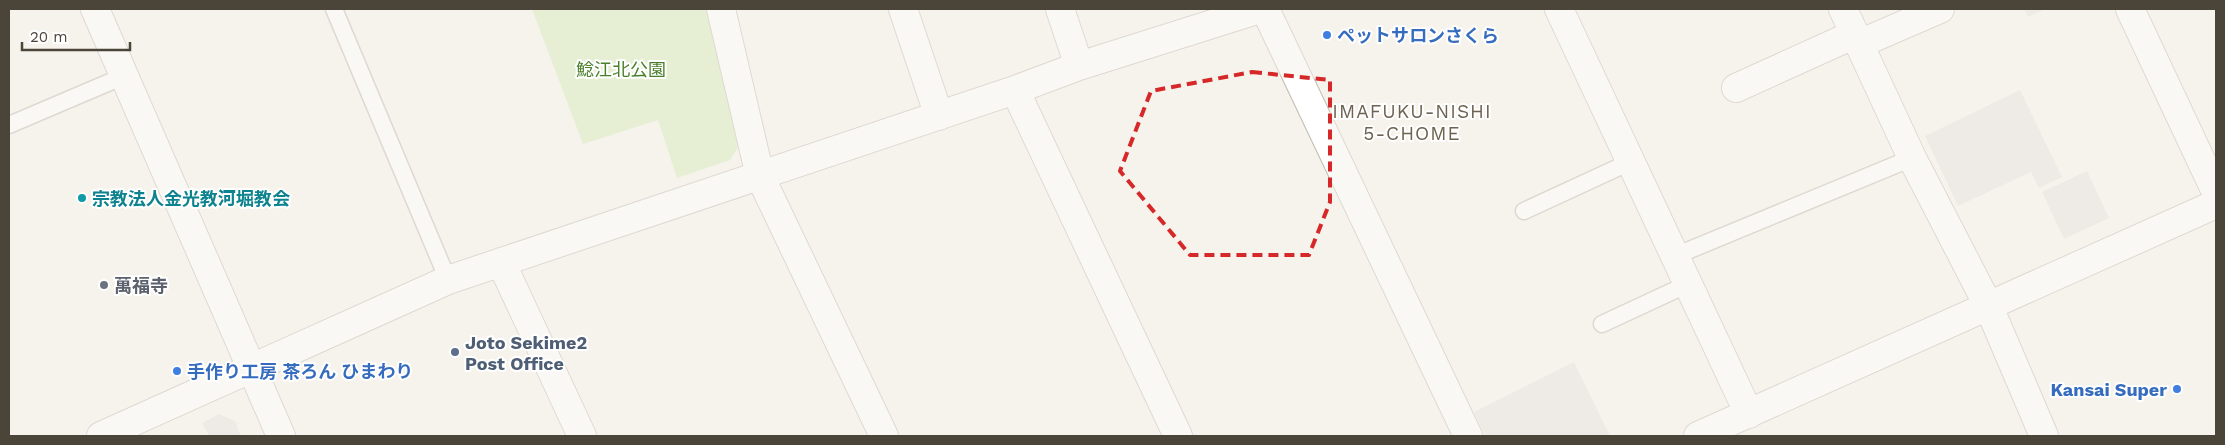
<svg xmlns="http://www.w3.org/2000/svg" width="2225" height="445" font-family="'Work Sans','Noto Sans JP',sans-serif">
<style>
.green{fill:#d2eab5}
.parking{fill:#e5e3e0}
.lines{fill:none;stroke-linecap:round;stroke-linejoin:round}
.lane-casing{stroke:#c2bbae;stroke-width:19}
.street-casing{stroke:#c2bbae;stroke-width:30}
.lane{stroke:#fff;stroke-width:16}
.street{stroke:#fff;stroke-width:28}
.marked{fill:none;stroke:#d62828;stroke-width:4;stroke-dasharray:10 6;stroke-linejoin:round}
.shop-dot{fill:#3f7fe0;stroke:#fff;stroke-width:2}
.culture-dot{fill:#0f9aa8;stroke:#fff;stroke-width:2}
.worship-dot{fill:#6b7280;stroke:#fff;stroke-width:2}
.service-dot{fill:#5c6f8a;stroke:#fff;stroke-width:2}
.labels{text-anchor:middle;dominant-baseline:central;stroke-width:4;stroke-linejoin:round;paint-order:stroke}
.shop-label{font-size:18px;font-weight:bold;fill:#366cbe;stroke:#fff;text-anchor:start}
.park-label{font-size:18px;fill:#4a7f2a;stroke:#fff}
.culture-label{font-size:18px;font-weight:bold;fill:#0d838f;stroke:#fff;text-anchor:start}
.worship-label{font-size:18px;font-weight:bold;fill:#5b616d;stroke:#fff;text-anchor:start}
.service-label{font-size:18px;font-weight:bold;fill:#4e5e75;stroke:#fff;text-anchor:start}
.neighbourhood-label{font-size:19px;letter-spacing:1px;fill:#6e6250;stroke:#fff}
</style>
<rect width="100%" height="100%" fill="#f6f3ec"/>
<path class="green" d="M532,9H708L738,147L730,160L677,178L658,120L583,144Z"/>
<path class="parking" d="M2024,9H2046L2028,17Z
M2020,90L2062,177L2039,188L2031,172L1958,206L1925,136Z
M2087,171L2109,218L2064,239L2042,192Z
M1574,362L1610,436H1485L1474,412Z
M219,414L235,421L241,436H209L202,423Z"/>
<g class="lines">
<defs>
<path id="lane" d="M334,9L448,280
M9,125L124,76
M1524,211L1630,162
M1675,256L1912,158
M1602,324L1688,284"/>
<path id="street" d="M95,9L281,436
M721,9L760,176L884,436
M903,9L939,116
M1060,9L1079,66
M1265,9L1468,436
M1559,9L1749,414
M1843,9L1912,158L1989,307L2044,436
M2130,9L2216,192
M1859,44L1940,9
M1736,88L1855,34
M1015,90L1178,436
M501,262L582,436
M101,436L448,280L1015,90L1079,66L1260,9
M1698,436L2216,204"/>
</defs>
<use href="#lane" class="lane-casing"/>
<use href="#street" class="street-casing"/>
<use href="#lane" class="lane"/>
<use href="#street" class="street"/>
</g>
<path d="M0 0H2225V445H0ZM1252,72L1330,80V202L1309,255H1190L1120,171L1151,91Z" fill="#f6f3ec" fill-opacity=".55" fill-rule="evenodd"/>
<path class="marked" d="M1252,72L1330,80V202L1309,255H1190L1120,171L1151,91Z"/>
<g class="shop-dot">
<circle cx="1327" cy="35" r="5"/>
<circle cx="177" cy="371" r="5"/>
<circle cx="2177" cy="389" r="5"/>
</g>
<circle class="culture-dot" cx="82" cy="198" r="5"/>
<circle class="worship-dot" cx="104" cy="285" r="5"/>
<circle class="service-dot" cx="455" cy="352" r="5"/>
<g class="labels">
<g class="shop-label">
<text x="1337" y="35">ペットサロンさくら</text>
<text x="187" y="371">手作り工房 茶ろん ひまわり</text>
<text x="2167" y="389" text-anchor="end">Kansai Super</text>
</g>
<g class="park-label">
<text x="621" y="69">鯰江北公園</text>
</g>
<g class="culture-label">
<text x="92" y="198">宗教法人金光教河堀教会</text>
</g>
<g class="worship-label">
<text x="114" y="285">萬福寺</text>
</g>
<g class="service-label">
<text x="465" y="342">Joto Sekime2<tspan x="465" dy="21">Post Office</tspan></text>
</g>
<g class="neighbourhood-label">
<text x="1412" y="111">IMAFUKU-NISHI<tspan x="1412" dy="22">5-CHOME</tspan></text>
</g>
</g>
<rect width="2225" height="445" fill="none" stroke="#4b4439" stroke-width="20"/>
<path d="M22 42v8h108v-8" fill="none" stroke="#4b4439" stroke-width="2.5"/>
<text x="30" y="42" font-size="15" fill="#4b4439" stroke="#ffffff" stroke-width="4" paint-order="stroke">20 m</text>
</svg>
